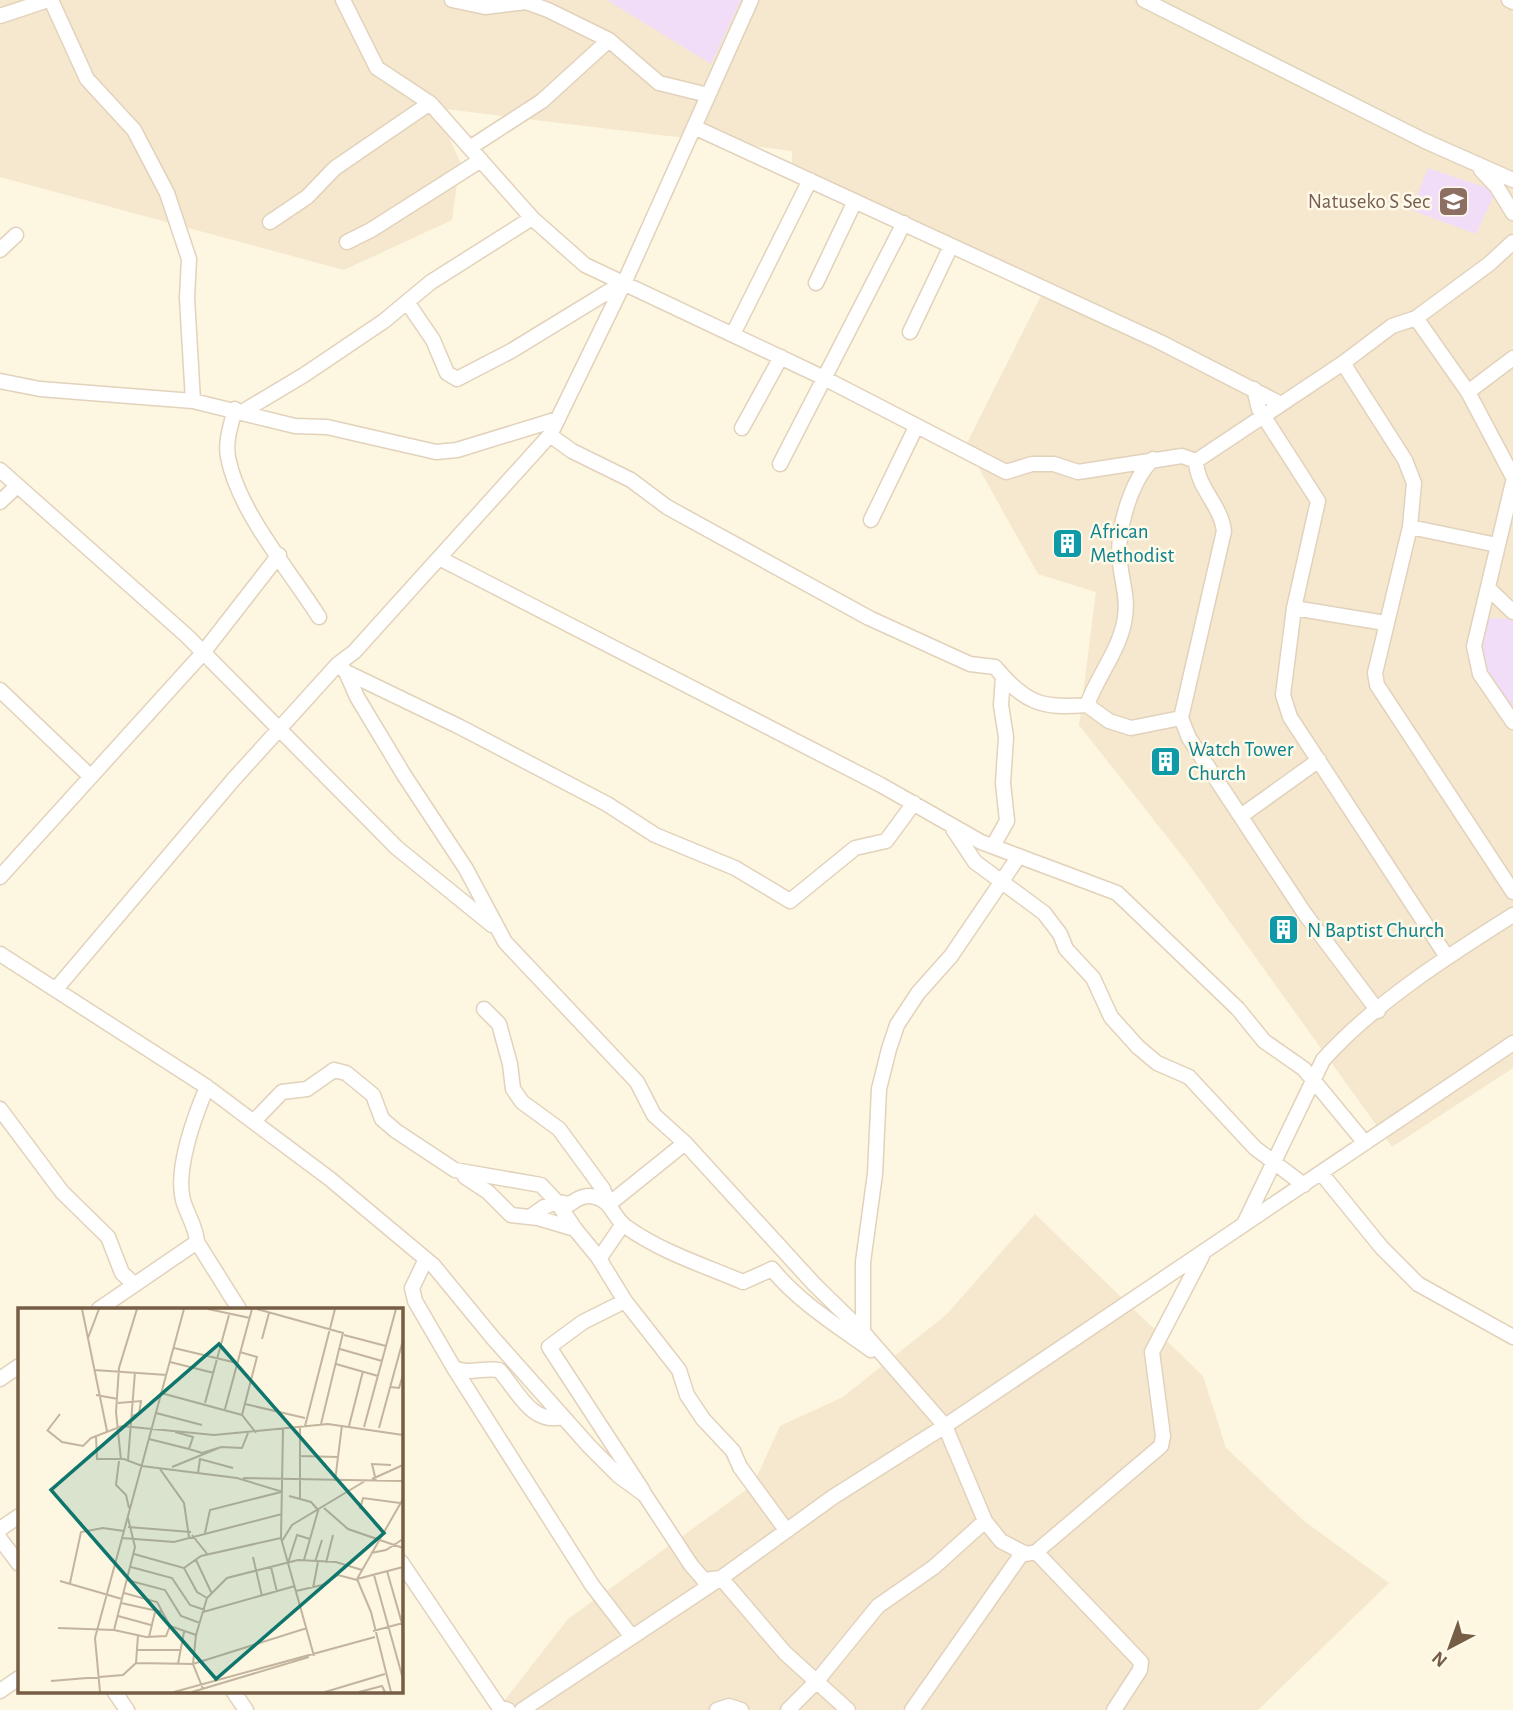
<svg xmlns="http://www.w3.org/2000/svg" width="1513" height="1710" font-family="'Alegreya Sans',sans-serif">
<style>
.residential{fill:#f5e8ce}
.education{fill:#f2ddf9}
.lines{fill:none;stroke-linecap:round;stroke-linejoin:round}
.minor-casing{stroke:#e2d2bc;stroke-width:17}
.minor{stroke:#fff;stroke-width:14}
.labels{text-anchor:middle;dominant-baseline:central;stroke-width:5;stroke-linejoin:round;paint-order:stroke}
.education-label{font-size:21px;fill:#785e54;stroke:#fff9e8;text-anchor:end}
.culture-label{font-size:21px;fill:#0d838f;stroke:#fff9e8;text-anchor:start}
.inset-road{fill:none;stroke:#c3b49d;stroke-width:2}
.view{fill:#0f766e;fill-opacity:0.15;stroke:#0f766e;stroke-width:3.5}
.inset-edge{fill:none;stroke:#755d46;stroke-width:3.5}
</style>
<rect width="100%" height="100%" fill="#fdf6e0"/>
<path class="residential" d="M0,0H1513V1068L1392,1147L1187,862L1079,725L1096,592L1038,574L966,445L1047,284L792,163V151L445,109L441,121L460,161L452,220L344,270L0,177Z
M1035,1214L1203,1376L1226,1448L1304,1521L1389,1583L1258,1710H497L568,1619L753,1485L780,1426L843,1397L946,1315Z"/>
<path class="education" d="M607,0H741L711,64Z
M1428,168L1496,191L1476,234L1411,210Z
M1484,618L1513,619V709L1485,666L1481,650Z"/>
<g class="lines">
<defs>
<path id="minor" d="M51,0L87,79L134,130L167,193L189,259L187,298L193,401
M343,0L377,68L430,103L532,218L585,265L820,376L1006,472L1032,464H1054L1078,472L1182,456L1196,461
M452,0L485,7L526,2L548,10L609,40L659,83L708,95
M1144,0L1425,141L1513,180
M1509,0L1513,2
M0,16L48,0
M694,127L1160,342L1281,404
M471,147L542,101L609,40
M1481,170L1497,187L1513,213
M270,222L307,197L335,168L430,103
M347,242L371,230L481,160
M0,250L16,235
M816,283L855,201
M407,302L433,340L447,373L457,379L511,351L624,282
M1416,318L1468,392L1513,477
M910,332L951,246
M733,334L810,180
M1343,363L1405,460L1414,483L1410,527L1375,673L1377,685L1513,892
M0,381L40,389L193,401L295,426L327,427L436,452L457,450L558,419
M1254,389L1259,409L1318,501L1294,608L1283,695L1290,717L1447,957
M1468,392L1513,358
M235,409C231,425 225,441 228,457C238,511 290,571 319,617
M242,412L304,375L384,321L431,282L532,218
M742,428L781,357
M550,435L572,451L631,480L667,507L869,618L970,664L995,667C1025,703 1041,709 1087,705L1109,721L1131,728L1181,718
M780,464L904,223
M0,470L187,636L397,848L492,925
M1513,482L1474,646L1480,674L1513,722
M0,502L17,486
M871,520L916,427
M1410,527L1497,545
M439,558L881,785L981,842L1117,893L1238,1009L1264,1041L1304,1069L1365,1143
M1488,588L1513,612
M1294,608L1385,623
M338,664L346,672L357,697L404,775L466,869L505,942L637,1082L654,1115L685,1143L814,1284L863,1332L945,1426L985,1521L1001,1541L1026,1554L1036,1552L1141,1662L1140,1670L1114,1710
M346,672L460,727L607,804L655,835L735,868L790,901L855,848L886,841L914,803
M0,690L91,777
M1087,705C1098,675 1121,648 1125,617C1128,598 1122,582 1120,563C1116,531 1130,482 1153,459
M1241,816L1319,760
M953,829L975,862L1044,913L1060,934L1066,949L1093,978L1111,1017L1138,1047L1157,1063L1189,1077L1255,1148L1304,1185
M993,846L1007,821L1003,783L1006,737L1001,705L1003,677
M0,877L202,654L279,555
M0,954L207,1087L330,1179L433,1265L493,1338L589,1446L619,1476L645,1495L691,1565L704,1580L721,1578L785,1653L848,1710
M56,989L233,780L338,664L354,652L550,435L625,281L751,0
M484,1009L499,1024L510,1064L513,1089L522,1102L559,1129L603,1189L609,1204L685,1143
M1378,1011L1305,914L1189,738L1181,718L1224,531C1221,505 1197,488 1196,461L1343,363L1392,326L1416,318L1489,264L1513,242
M207,1087C195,1115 175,1169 183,1200C187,1215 196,1226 197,1242L239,1309
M0,1109L62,1192L108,1237L122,1273L134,1284
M254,1121L282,1092L307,1089L334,1070L346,1073L373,1095L382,1119L396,1131L455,1170L541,1185L557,1202L570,1204C577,1199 585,1194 595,1197C612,1201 613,1217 625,1226C661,1252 703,1265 743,1282L772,1269C799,1302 836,1325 871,1350
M1321,1173L1382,1248L1418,1284L1513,1337
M465,1177L488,1192L511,1215L538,1218L575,1229L598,1257L625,1301
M530,1217L544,1207L557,1202L575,1229
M1244,1224L1323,1060C1374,1003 1448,956 1513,915
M426,1259L412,1288L415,1301L454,1368C470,1375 483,1367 499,1370C518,1391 531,1425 563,1417
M599,1259L623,1224
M99,1309L197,1242
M863,1332V1262L875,1174L879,1089L889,1049L897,1025L918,993L951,956L1019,856
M454,1368L592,1585L632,1637
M0,1379L19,1366
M643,1491L549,1347L583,1322L625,1301L679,1370L687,1395L703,1419L733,1451L740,1467L786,1530
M0,1529L19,1516
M0,1539L19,1564
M1036,1552L1161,1446L1163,1436L1152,1352L1202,1256
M401,1562L499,1707L508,1710
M0,1691L19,1678
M114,1691L127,1710
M233,1691L246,1710
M522,1710L721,1578L833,1497L945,1426L1513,1043
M717,1710L729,1706L741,1710
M788,1710L816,1682L878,1606L934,1567L985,1521
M912,1710L1023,1552"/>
</defs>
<use href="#minor" class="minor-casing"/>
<use href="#minor" class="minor"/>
</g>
<defs>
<symbol id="school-square" viewBox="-11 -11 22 22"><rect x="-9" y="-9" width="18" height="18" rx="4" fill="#8d6e63" stroke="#fff9e8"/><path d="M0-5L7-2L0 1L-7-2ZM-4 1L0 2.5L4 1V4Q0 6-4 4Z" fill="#fff"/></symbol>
<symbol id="building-square" viewBox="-11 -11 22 22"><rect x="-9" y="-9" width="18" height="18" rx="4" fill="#0f9aa8" stroke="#fff9e8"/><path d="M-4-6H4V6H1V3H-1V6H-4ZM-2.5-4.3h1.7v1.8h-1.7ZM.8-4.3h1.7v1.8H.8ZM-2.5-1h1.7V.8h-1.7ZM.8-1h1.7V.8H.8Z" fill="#fff"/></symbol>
</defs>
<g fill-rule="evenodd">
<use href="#school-square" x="1436" y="184" width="35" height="35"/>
<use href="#building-square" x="1050" y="526" width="35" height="35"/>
<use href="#building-square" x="1148" y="744" width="35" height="35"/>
<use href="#building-square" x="1266" y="912" width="35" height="35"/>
</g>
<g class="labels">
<g class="education-label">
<text x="1430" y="201">Natuseko S Sec</text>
</g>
<g class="culture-label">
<text x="1090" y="531">African<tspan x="1090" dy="24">Methodist</tspan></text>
<text x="1188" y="749">Watch Tower<tspan x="1188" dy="24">Church</tspan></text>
<text x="1307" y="930">N Baptist Church</text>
</g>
</g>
<g transform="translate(18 1308)">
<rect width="385" height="385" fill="#fdf6e0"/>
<path class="inset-road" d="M64,1L89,123M190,1L232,10M239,1L325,25L303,116M326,27L368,38M70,30L81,1M244,31L251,5M156,40L219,55M322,41L364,53M222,44L239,49L224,107M152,54L196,65M318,56L360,68M76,62L149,67M372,79L381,80L385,67M143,85L224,107L238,125M78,87L100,91M100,95L123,93L121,106L114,108M187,95L211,7M227,96L287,110M207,101L234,1M138,105L184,117M287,118L317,1M331,118L345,63M346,119L378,1M361,120L385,32M265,121L263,230L296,348M29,122L44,134L65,138L73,130L104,118L196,127L310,116L385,127M29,123L42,106M78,128L79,151H106L124,158L219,170L265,184M131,131L171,141L175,129L157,124M171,141L184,145L200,140M281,148L320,149M103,152L98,104L101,60L119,1M110,152L117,64M101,153L98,177L108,187L111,200M154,159L203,139L224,140L230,125M142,161L166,195L171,229M180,165L182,151L215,160M225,170L385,173M354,171L385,157M317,173L324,117M358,173L354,156L373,157M271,188L293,194L301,203M282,191V119M306,200L330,221L385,240M342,201L345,190L382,195M110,219L173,224M187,225L192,202L263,184M174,227L190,247M104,230L156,234L264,206M264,233L274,217L347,173M353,245L368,242L385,231M116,246L166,260L179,284L189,290M235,249L244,288M178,252L194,286M286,252L300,203M297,254L304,232M270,255L279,227L292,231M308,255L315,227M113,259L154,270L172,297L187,302M253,259L259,284M166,260L183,248L263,230M369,263L385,319M356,267L385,371M339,271L385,259M109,272L147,282L163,308L182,315M42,273L104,291M52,275L63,224L85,220L106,223M295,280L300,254M278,283L304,277L320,267L339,272M106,285L139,294L152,318L178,327M103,295L144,304M185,304L277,278M100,308L133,317M40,320L96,322L128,329L148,328L152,318M96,322L117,239L110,210M355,323L385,315M131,329L137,304M118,342H162M118,355L175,356L289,320M160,356L166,324M33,373L105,367L118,355L120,327M185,381L175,356L178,327L189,290L209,270L280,252L318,254L344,262M82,384L77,330L166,1M156,384L357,329M174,384L291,349M307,384L367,366M341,384L364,378L367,384M373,384L353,304L339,271L385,191"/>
<path class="view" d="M201,36L366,225L198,371L33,182Z"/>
<rect width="385" height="385" class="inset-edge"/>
</g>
<g transform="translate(1450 1647) rotate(221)" stroke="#fff9e8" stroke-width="5" paint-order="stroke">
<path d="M0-5L12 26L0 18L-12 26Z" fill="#755d46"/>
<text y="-10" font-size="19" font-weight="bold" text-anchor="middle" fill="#755d46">N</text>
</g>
</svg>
